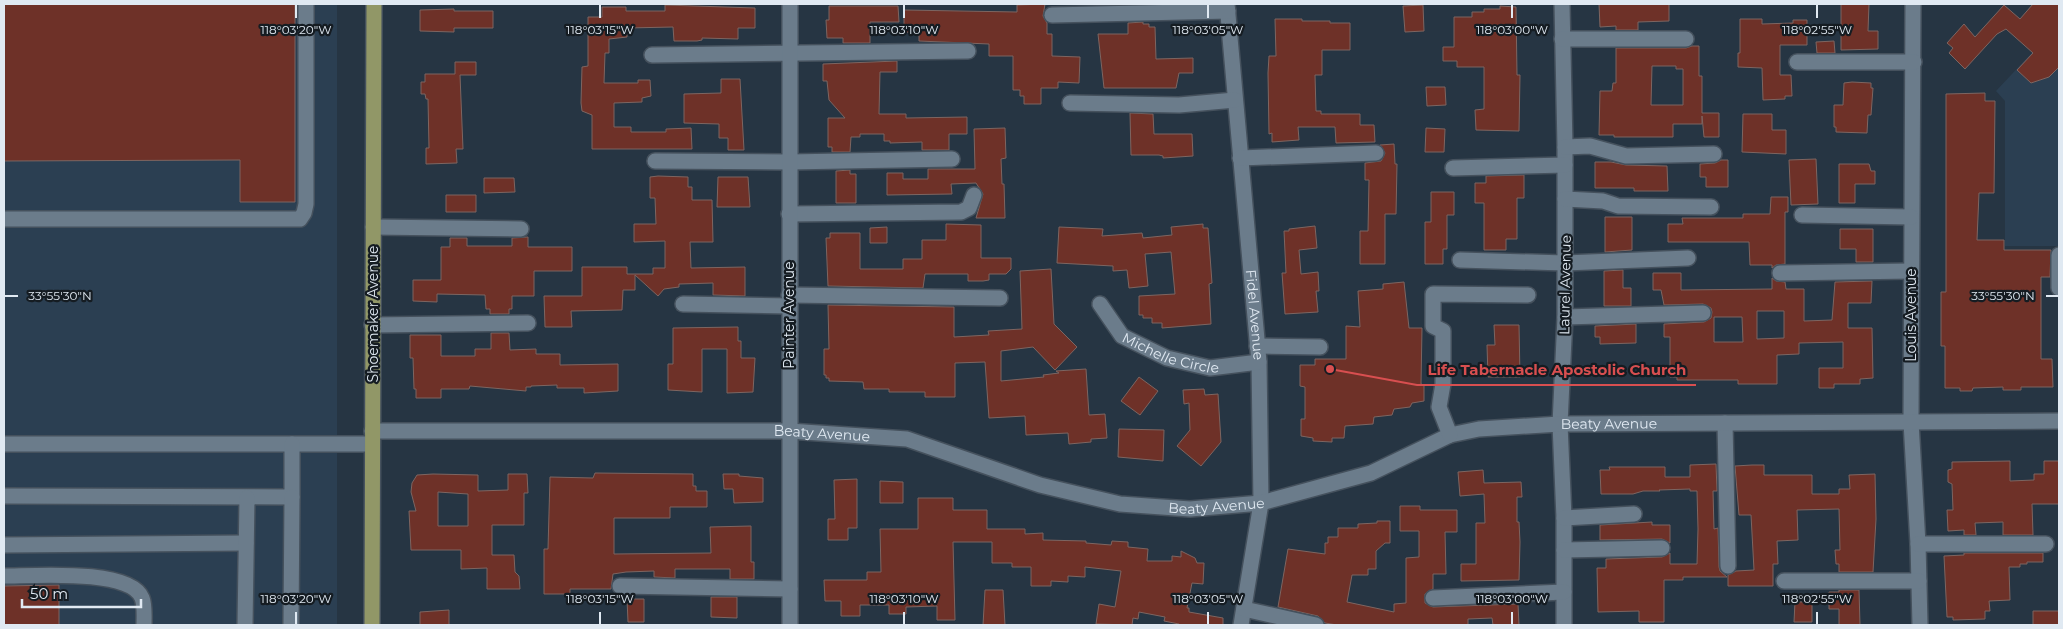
<svg xmlns="http://www.w3.org/2000/svg" width="2063" height="629" font-family="Montserrat,sans-serif">
<style>
.built{fill:#2b3f52}
.building{fill:#6e3128;stroke:#7d6561;fill-rule:evenodd}
.lines{fill:none;stroke-linecap:round;stroke-linejoin:round}
.minor-casing{stroke:#45515d;stroke-width:18}
.major-casing{stroke:#45515d;stroke-width:18}
.minor{stroke:#6b7c8b;stroke-width:15}
.major{stroke:#919767;stroke-width:15}
.ticks{fill:none;stroke:#e0e9f2;stroke-width:2}
.labels{text-anchor:middle;dominant-baseline:central;stroke-width:4.5;stroke-linejoin:round;paint-order:stroke}
.street-label{font-size:14px;fill:#e0e9f2;stroke:#151c22}
.ticks-label{font-size:12px;text-anchor:middle;fill:#e0e9f2;stroke:#151c22;stroke-width:4.5;stroke-linejoin:round;paint-order:stroke}
.leader{fill:none;stroke:#d84f50;stroke-width:2}
.callout-dot{fill:#d84f50;stroke:#151c22;stroke-width:2}
.callout-label{font-size:15px;text-anchor:middle;font-weight:bold;fill:#d84f50;stroke:#151c22;stroke-width:4.5;stroke-linejoin:round;paint-order:stroke}
</style>
<rect width="100%" height="100%" fill="#263543"/>
<path class="built" d="M4,4H337V625H4Z
M2059,24V246H2005V101L1996,91Z"/>
<path class="building" d="M4,4H295V202H240V160L4,161Z
M1045,4L1043,16L1047,23V34H1052V56L1080,57L1079,83L1058,82V88H1041V104H1024V96H1020V90H1013V56H989V44L919,41V33L904,32V10L1017,12V5Z
M1599,4H1669V21L1638,22V30H1616V26L1600,27Z
M1841,4H1869L1868,31H1878V49L1841,50Z
M2033,4H2059V67L2049,77L2031,83L2017,70L2033,53L2006,29L1997,34L1965,69L1949,53L1953,48L1947,43L1964,24L1975,37L2004,5L2020,19Z
M665,5L755,8V28H738V39L702,38V40L697,41H674L673,27L627,28V37L609,39V53H605L604,83H638V80H650L651,96L642,98V102L614,103V127H631V132H666V129L691,128L692,149H592V115L582,111L581,103L582,67L588,66V17H602V7H626V11H665Z
M1423,5L1424,31L1405,32L1403,6Z
M829,6H898L899,22H870V43H843V38H827L826,20H829Z
M1500,6L1516,7L1517,75H1520L1519,131L1476,130L1475,110L1484,109V67H1457V61H1443V47H1454V17H1472V12H1484V9H1500Z
M454,9V11H493V28H454V32L420,31V10Z
M1275,19H1302V21H1330V23H1350V50H1322V75H1315L1316,111H1321V114H1360V125H1374L1375,142L1336,143L1335,127H1298L1299,140L1272,142V133L1269,134L1268,73L1269,56H1276Z
M1740,19H1762V24L1793,23V20H1807V45H1780V75H1791L1792,96H1785V99L1763,100L1762,68L1738,67V53H1740Z
M1143,22V24H1149V27H1155L1156,59L1193,58V73H1179L1176,88H1104L1098,34H1128V23Z
M1834,41L1835,53H1817L1816,42Z
M1692,46H1699V76H1702V113H1719V137H1704L1702,116V124H1673V137H1614V135H1599L1600,91H1612L1613,83H1616V48H1686ZM1652,66H1676V69H1683V105H1651Z
M897,61V72H880L879,114H906V118L967,117V134H949V150H922V142L890,143V141H884V134H860V137H851L850,152H832V147H828V118H845L829,100L827,81H823V64Z
M455,62H476V75H460L463,149H456L457,163L426,164V148H429L428,99H426L425,94H421V82H425V74H455Z
M721,79H740L744,150H728V138H719V124L684,123V94L721,93Z
M1852,82L1871,83V88H1873L1871,115H1868L1867,133L1836,132V127H1834V105H1843L1844,83Z
M1426,87H1445L1446,105L1427,106Z
M1985,93V101H1995L1994,193H1979L1977,240H2004V250H2051L2050,277H2041V359H2052L2053,387H2021V390H2003V387L1973,388L1972,391H1960V388H1945V346H1941V292H1946V94Z
M1130,113L1153,114L1154,134H1192L1193,156L1163,158V156L1159,155H1131Z
M1743,114H1772V130H1786V154L1742,152Z
M1005,128L1006,158L1001,159L1002,184H1004L1005,218H976L983,194L976,183L951,184L952,194L887,195V173H903V179H928V169H975L974,129Z
M1426,128L1445,129L1444,152H1425Z
M1394,144L1395,164H1397L1396,214H1385V264H1360V231H1368L1369,180H1365V163L1381,161L1385,153L1380,145Z
M1816,159L1818,204L1791,205L1789,160Z
M1721,160H1728V187H1706V177H1700V164L1715,163Z
M1595,162H1611L1626,165L1667,166L1668,191H1634V188H1595Z
M1839,164H1869L1871,171H1875V184H1855V203H1839Z
M850,170V174H856V203H836V171Z
M1524,175V198H1517V239H1506V250H1484V203H1475V183H1486V176Z
M658,176L688,177V187H692V200H712L713,242H690L691,268L745,267V296L713,295V283L679,284V287L664,289L658,296L635,275V290H623L622,310L571,311L572,327H545L544,296H582V267H627V274H653V268H665V241L634,242V224H656L655,198H650V177Z
M718,177H748L750,207H717Z
M484,178H514L515,192L484,193Z
M1431,192H1454V215H1447V249H1443V264H1425V222H1431Z
M446,195H476V212H446Z
M1771,197H1788V212H1785V264L1776,265L1772,268V265H1750L1749,242H1668V224H1683L1682,218H1743V214H1770Z
M1605,217H1632V250L1605,252Z
M946,224L981,225V258H1011V269L1006,274H989V280L983,281H968V274H925L923,288L828,286L826,238H830V233H860V269H903V259H922V240H946Z
M1203,224V228H1208L1212,283L1209,284L1211,324L1162,328V323H1152V318H1143V315H1139V296L1175,294L1171,252L1145,254L1148,286L1129,288L1127,270L1113,271V266L1057,263L1059,227L1103,229L1102,236L1142,233L1143,238L1172,235L1171,227Z
M1315,226L1317,248L1299,250L1301,274L1318,272L1319,291H1316L1318,312L1285,314L1282,273H1286L1284,231H1289V229Z
M887,227V243H870V228Z
M1840,229H1873V262H1856V249H1840Z
M528,237V247H572V271H534V296H512V309H509V314H490V309H486L485,295L437,294V302L413,301V280H441V247H450V238H467V246H512V238Z
M1051,269L1054,324L1077,347L1055,370L1033,347L1001,351V381L1044,377L1043,375L1059,373L1056,371L1086,369L1089,415L1105,414L1107,438L1091,439V442L1069,444L1068,433L1026,435L1025,416L989,418L985,362L955,363V397H925V392H889V389H864L863,382L829,381V378H826V375H824V349H829L828,305L954,307V337L989,335L988,331L1022,329L1020,271Z
M1623,270V288H1631V306H1604V271Z
M1653,273H1681V290L1772,289V278L1776,281L1785,282L1786,289H1804V321L1832,320L1835,282L1872,281L1871,303H1848V328H1872L1873,378L1860,379V384H1834V388H1819V368H1843V342L1799,343V354L1777,355V384H1738V380H1677V377H1670V337H1664V324L1704,322L1711,318L1712,312L1711,308L1703,304L1664,305L1661,290H1653ZM1757,311H1784V338L1757,339ZM1714,317H1742L1743,342H1714Z
M1404,282L1409,328H1422L1421,384L1424,385V401L1412,403L1410,407L1394,409L1392,415L1374,417L1373,424L1345,426L1344,438H1332V442L1313,441V438L1301,436V419H1305V387L1300,386V365H1315V359H1346V326L1360,327L1358,291L1383,289V284Z
M1636,324V343L1600,344V337H1595V326Z
M1494,325H1519L1520,377H1488L1487,345H1495Z
M738,327V341H741V358H755L753,392L727,393V349H702V392L668,390V364H673V328Z
M491,333H509L510,350L536,349V354H560V365L618,364V391L584,393V388H557V385L531,386V387H526V391L470,386L469,389H441V398H416V389H414L413,358H410V335H441V356H475V349H491Z
M1139,377L1158,391L1140,415L1121,401Z
M1204,389L1205,395L1218,394L1221,442L1201,466L1177,446L1190,430L1189,403L1184,404L1183,390Z
M1119,429L1164,430L1163,461L1118,457Z
M2010,461V481L2034,480V474H2044V461H2059V504H2032L2033,535H2003V522L1975,523L1976,535H1964V530L1948,531L1947,510H1953L1952,484L1948,482V470L1952,469V462Z
M1716,464L1717,491H1713L1714,529L1718,528L1719,567L1720,571L1727,577H1683V580H1664V622H1639V611L1598,612L1597,568H1606V559L1662,557L1670,553V564H1697L1698,529L1697,491H1690V489L1659,490L1660,491H1643L1633,494H1601L1600,470H1610L1609,467H1665V477H1690V465Z
M1752,465H1764V475H1812V494H1839V489H1850L1849,475L1875,474L1876,519L1873,572H1839V564H1836L1835,550H1840L1839,509L1797,510L1798,540L1777,541L1778,564H1773V586H1728V575L1736,571L1754,570L1751,515H1739L1735,466Z
M1483,470L1484,483L1521,482L1522,497H1517V522H1519L1520,542L1519,580L1461,581V564H1476V523H1485L1484,494L1460,496L1458,472Z
M595,473L693,474V486H696V491H707V507H670V518H614V554L711,553L710,527L751,526V562H754V579H730V569H675V578L654,577V571L626,572L613,574L611,589H570V594H544V549H548L550,477L593,478Z
M433,474L478,475V491L508,490V474H527L528,493H524V525H492V555H514L515,572L519,576L520,589H487V568L461,569V550H411L409,511H416L411,492L412,483L417,475ZM438,492L468,494V526H438Z
M723,474H739V476L763,478V502L734,503L733,489H724Z
M857,479V528H848V540H828V519H835L834,480Z
M880,481L903,482V503H880Z
M918,498H953V510H987V529H1025V534L1043,533V540L1086,541V543L1111,545L1112,541L1128,542V547L1148,549L1147,561H1172V556L1181,557V551L1195,558L1197,563H1204L1203,584L1192,583L1187,608H1189V612L1223,618V625H1179V624L1164,621L1165,617L1139,612L1138,619L1133,618L1132,625L1096,624L1099,604L1115,607L1121,571L1085,567V577L1068,576V582L1051,581V586H1031V567H1012V563H992V542H953L955,620H937V606L906,607V614H889V605H860V616H841V601H825L824,580H867V572H881L880,529H918Z
M1400,506H1420V510H1457V532H1445L1446,574H1433V589L1425,594V603L1433,607L1518,604L1519,625H1493L1492,618L1468,619V625H1337L1325,623L1318,616L1278,607L1288,549L1325,554V543H1328V537H1338V528H1358V524L1377,523V521H1390V543H1385L1376,551V569H1368V575H1352L1347,602L1394,612V604L1406,603V558L1419,557V531H1400Z
M1652,522V525H1670V543L1662,539L1600,540V525Z
M1964,553H2043V562H2027V564H2020V567H2009L2010,600L1989,601L1990,611H1985V619L1953,620V617H1947L1944,556L1964,555Z
M59,585V625H4V586Z
M985,590H1003L1005,625H983Z
M1839,590H1859L1860,625H1839V609H1829V592H1839Z
M711,597H737V618L711,617Z
M627,599H644V622H628Z
M1795,602H1812V622H1794Z
M449,610V625H420V612Z
M2033,611H2059V625H2033Z"/>
<g class="lines">
<defs>
<g id="minor">
<path id="s1" d="M1227,4L1259,362L1261,503L1241,625"/>
<path d="M1562,4L1565,147V317L1560,424L1564,518V625"/>
<path d="M1913,4L1911,422L1918,544L1920,625"/>
<path d="M1052,15L1228,11"/>
<path d="M1562,39H1686"/>
<path d="M652,55L968,51"/>
<path d="M1797,62H1914"/>
<path d="M1070,103L1179,105L1235,100"/>
<path d="M1565,147L1590,146L1626,156L1714,154"/>
<path d="M1240,158L1376,153"/>
<path d="M655,161L789,162L952,159"/>
<path d="M1453,168L1565,165"/>
<path d="M1565,199L1603,201L1618,206L1711,207"/>
<path d="M789,214L961,212L969,208L974,195"/>
<path d="M1802,215L1911,217"/>
<path d="M4,219H300L304,213L306,204V4"/>
<path d="M373,227L521,229"/>
<path d="M2059,255V288"/>
<path d="M1460,260L1565,263L1688,258"/>
<path d="M1780,273L1911,271"/>
<path d="M789,295L1000,298"/>
<path d="M683,304L789,306"/>
<path id="s2" d="M1100,304L1122,336L1167,358L1210,368L1259,362"/>
<path d="M1565,317L1703,313"/>
<path d="M372,325L528,323"/>
<path d="M1257,346L1320,347"/>
<path d="M1725,423L1728,566"/>
<path id="s3" d="M372,431H789L907,439L1040,485L1120,504L1190,509L1261,503L1371,473L1450,435L1479,429L1560,424L2059,421"/>
<path d="M1450,435L1439,407L1443,384V331L1433,326V294L1528,295"/>
<path d="M4,444H372"/>
<path d="M4,496L292,497V444"/>
<path d="M1564,518L1634,514"/>
<path d="M1918,544H2046"/>
<path d="M4,545L246,543"/>
<path d="M1564,550L1662,548"/>
<path d="M4,576C32,576 130,568 142,598C145,605 144,618 144,625"/>
<path d="M1784,581H1919"/>
<path d="M620,586L790,589"/>
<path d="M1433,598L1564,592"/>
<path d="M1244,609L1316,625"/>
<path d="M245,625L247,498"/>
<path d="M291,625L292,497"/>
<path d="M790,625V4"/>
</g>
<path id="major" d="M372,625L374,4"/>
</defs>
<use href="#minor" class="minor-casing"/>
<use href="#major" class="major-casing"/>
<use href="#minor" class="minor"/>
<use href="#major" class="major"/>
</g>
<path class="ticks" d="M296,5V18M600,5V18M904,5V18M1208,5V18M1512,5V18M1817,5V18M5,296H18M2046,296H2058M296,612V624M600,612V624M904,612V624M1208,612V624M1512,612V624M1817,612V624"/>
<g class="labels">
<g class="street-label">
<text transform="translate(1565 285) rotate(-89)">Laurel Avenue</text>
<text transform="translate(373 314) rotate(-90)">Shoemaker Avenue</text>
<text transform="translate(789 315) rotate(-90)">Painter Avenue</text>
<text stroke="none"><textPath href="#s1" startOffset="312">Fidel Avenue</textPath></text>
<text transform="translate(1911 315) rotate(-90)">Louis Avenue</text>
<text stroke="none"><textPath href="#s2" startOffset="91">Michelle Circle</textPath></text>
<text stroke="none"><textPath href="#s3" startOffset="1261">Beaty Avenue</textPath></text>
<text stroke="none"><textPath href="#s3" startOffset="450">Beaty Avenue</textPath></text>
<text stroke="none"><textPath href="#s3" startOffset="855">Beaty Avenue</textPath></text>
</g>
</g>
<g class="ticks-label">
<text x="296" y="34">118°03'20"W</text>
<text x="600" y="34">118°03'15"W</text>
<text x="904" y="34">118°03'10"W</text>
<text x="1208" y="34">118°03'05"W</text>
<text x="1512" y="34">118°03'00"W</text>
<text x="1817" y="34">118°02'55"W</text>
<text x="60" y="300">33°55'30"N</text>
<text x="2003" y="300">33°55'30"N</text>
<text x="296" y="603">118°03'20"W</text>
<text x="600" y="603">118°03'15"W</text>
<text x="904" y="603">118°03'10"W</text>
<text x="1208" y="603">118°03'05"W</text>
<text x="1512" y="603">118°03'00"W</text>
<text x="1817" y="603">118°02'55"W</text>
</g>
<path class="leader" d="M1330 369L1417 385H1696"/>
<circle class="callout-dot" cx="1330" cy="369" r="5"/>
<g class="callout-label">
<text x="1557" y="375">Life Tabernacle Apostolic Church</text>
</g>
<rect width="2063" height="629" fill="none" stroke="#e0e9f2" stroke-width="10"/>
<path d="M22 599v8h119v-8" fill="none" stroke="#e0e9f2" stroke-width="2.5"/>
<text x="30" y="599" font-size="15" fill="#e0e9f2" stroke="#151c22" stroke-width="4" paint-order="stroke">50 m</text>
</svg>
